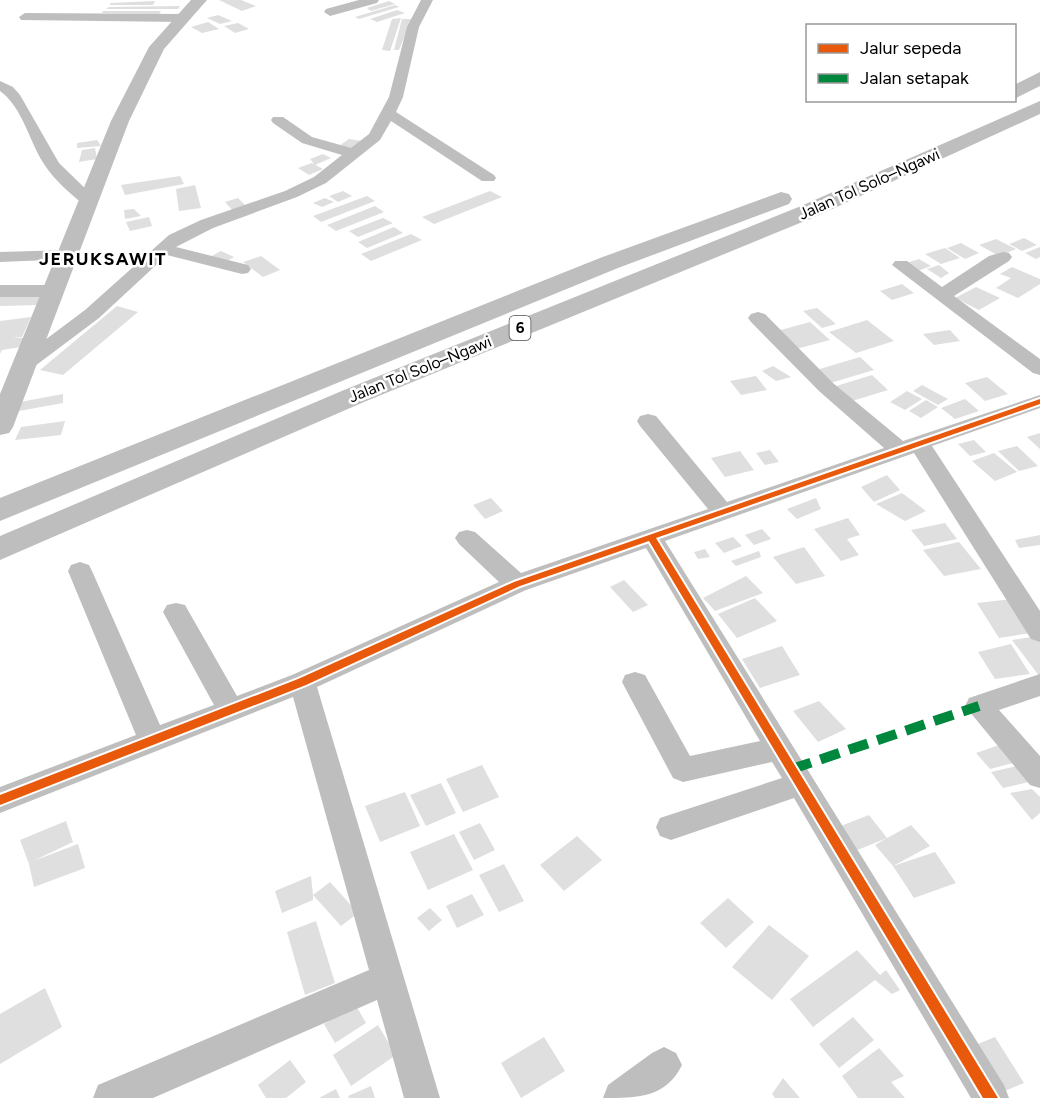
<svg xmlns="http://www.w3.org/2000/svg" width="1040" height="1098" font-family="Figtree,sans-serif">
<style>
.building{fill:#dfdfdf}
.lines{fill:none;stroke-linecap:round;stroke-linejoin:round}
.minor{fill:#bebebe;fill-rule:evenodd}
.major{fill:#bebebe;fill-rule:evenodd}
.highway{fill:#bebebe;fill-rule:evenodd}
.quiet{stroke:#00873e;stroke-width:10;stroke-dasharray:20 10;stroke-linecap:butt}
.cycleway-casing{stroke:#fff;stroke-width:4}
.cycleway{fill:#e8590c;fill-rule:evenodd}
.labels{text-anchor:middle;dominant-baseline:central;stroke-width:5;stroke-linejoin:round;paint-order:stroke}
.shield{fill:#fff;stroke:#4c4c4c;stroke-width:1.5}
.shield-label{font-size:15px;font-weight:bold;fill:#000}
.street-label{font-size:16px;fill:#000;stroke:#fff}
.far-district-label{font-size:18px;font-weight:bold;letter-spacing:1.5px;fill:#000;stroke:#fff}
</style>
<rect width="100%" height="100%" fill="#fff"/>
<path class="building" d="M219,0H241L256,6L242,11Z
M155,1L153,5H110V3Z
M389,1L395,4L371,11L367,8Z
M395,5L399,7L359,19L355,17Z
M180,6L178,9H106L109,7Z
M397,10L405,13L377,22L370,19Z
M103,11H161L159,14L102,13Z
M218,15L232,21L220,24L207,18Z
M401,18L390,51L382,50L392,19Z
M402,19H412L399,50H394Z
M208,22L219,29L202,33L191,27Z
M238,23L249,29L235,33L224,26Z
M349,139L362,141L351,149L339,146Z
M97,140L101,146L77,148V143Z
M95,148L97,159L79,162L82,150Z
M323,154L331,158L315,165L310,159Z
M312,163L323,169L309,175L298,168Z
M180,176L184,184L125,195L121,185Z
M195,185L201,208L179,211L176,189Z
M343,191L352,196L338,202L329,196Z
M490,191L502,197L434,224L422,217Z
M367,196L375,201L321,222L313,216Z
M238,198L247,207L234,212L225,202Z
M325,198L334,202L322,207L313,203Z
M375,206L384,212L336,231L327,225Z
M134,209L141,216L125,219L124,210Z
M149,217L152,226L130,231L126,222Z
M383,218L393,223L358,237L349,231Z
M394,227L403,233L367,248L358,242Z
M411,234L422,240L371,261L361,254Z
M1024,238L1037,245L1022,251L1009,244Z
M996,239L1016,249L999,256L979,245Z
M961,243L979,253L965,259L947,248Z
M1040,247V257L1036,259L1025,253Z
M945,248L960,258L941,264L925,254Z
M221,251L234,257L222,264L208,258Z
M261,256L280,270L263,277L243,262Z
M919,259L931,266L915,272L903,264Z
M939,265L949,273L941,278L927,269Z
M1012,267L1040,279V284L1018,298L996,288L1011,278L1000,274Z
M902,284L914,293L892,300L880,291Z
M976,287L1000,298L979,310L955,298Z
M42,292L38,305L0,306V293Z
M117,306L138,312L63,375L40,370Z
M817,308L836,324L822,328L803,311Z
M31,317L22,337H12L24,338L21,347L2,350L0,354V321Z
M867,320L894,341L856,353L829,332Z
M810,322L830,340L796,349L777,331Z
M950,330L960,341L934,345L923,334Z
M860,357L874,370L827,384L813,371Z
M773,366L791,377L776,381L762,371Z
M872,375L888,390L849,402L833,387Z
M756,376L767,390L741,395L730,381Z
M987,377L1008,394L985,401L965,383Z
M922,385L948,399L938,405L913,391Z
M907,391L922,399L905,410L890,402Z
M63,394V403L19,411L20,402Z
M965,399L979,411L955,419L941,408Z
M926,400L938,407L921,418L909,411Z
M65,421L61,435L15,440L21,427Z
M1040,433V449L1027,437Z
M974,440L986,452L970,456L958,444Z
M1017,446L1038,466L1019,471L998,451Z
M770,450L779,462L765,465L756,453Z
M740,451L754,470L725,477L711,458Z
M994,453L1017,472L995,481L972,461Z
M887,475L900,490L874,502L861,487Z
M902,493L926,511L905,521L876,504Z
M491,498L503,511L485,519L473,505Z
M816,498L821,509L797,519L787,509Z
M848,518L860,535L847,539L859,555L841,561L814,529Z
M945,523L957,539L924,546L911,530Z
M762,529L771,539L754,545L745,535Z
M1040,535V545L1019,548L1015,540Z
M733,537L742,546L724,553L715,543Z
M959,542L981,569L944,576L923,550Z
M804,547L825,576L796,584L773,557Z
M705,549L710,557L698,559L694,552Z
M759,551L761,557L736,566L731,561Z
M746,576L763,593L715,611L703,598Z
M624,580L648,605L633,612L610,587Z
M755,598L777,621L737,638L718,614Z
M1012,599L1031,633L999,638L977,603Z
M1038,636L1040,640V677L1012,640Z
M1011,644L1030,674L995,679L978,652Z
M782,646L800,675L760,688L742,659Z
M819,701L846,729L818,742L793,711Z
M1002,744L1017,762L990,769L976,753Z
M482,765L499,797L463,812L446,779Z
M1017,766L1029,782L1003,788L991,772Z
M441,783L456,813L426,826L410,795Z
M1032,789L1040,797V813L1032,820L1010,793Z
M405,792L420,826L380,842L365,806Z
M869,815L887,838L911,825L930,846L893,866L935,852L956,883L914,898L893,866L875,845L887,838L850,853L833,829Z
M66,821L73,842L33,861L78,844L85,868L34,887L29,864L20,840Z
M480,823L495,850L474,860L459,832Z
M454,834L473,870L428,890L410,852Z
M577,836L602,860L564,891L540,865Z
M504,864L524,901L499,912L479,875Z
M311,876L313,895L330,882L358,913L341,926L313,895V900L282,913L275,891Z
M472,894L484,915L457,928L446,906Z
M728,898L754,922L726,948L700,923Z
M430,908L442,920L429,931L417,918Z
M316,921L335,983L305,995L287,932Z
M769,925L809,956L772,1000L732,967Z
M857,950L880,975L886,970L900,990L892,994L875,980L813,1027L790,999Z
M45,988L62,1027L0,1064V1014Z
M355,1004L366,1023L335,1043L324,1024Z
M853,1017L874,1040L839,1068L819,1044Z
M378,1025L396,1055L351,1086L333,1055Z
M544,1037L565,1071L521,1098L501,1063Z
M995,1037L1024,1083L997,1094L968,1048Z
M879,1048L904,1076L891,1082L905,1098H858L842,1076Z
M290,1060L306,1082L286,1098H266L258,1085Z
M783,1078L800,1098H775L772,1094Z
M371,1086L375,1098H349L348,1096Z
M336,1089L340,1098H319Z"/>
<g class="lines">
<path class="minor" d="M359,0H379L377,3L330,16L324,12L326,9Z
M421,0H433L419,27L403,97L396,112L494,175L496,178L494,181H482L391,121L380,140L326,183L297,197L213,228L176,247L248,265L251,269L248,273L242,274L167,255L99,318L31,369H17L14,365L17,361L85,310L169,235L201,220L285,191L314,177L342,155L302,143L273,123L271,120L273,117H283L312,137L351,148L369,134L389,97L407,27Z
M25,13L182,14L188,18L182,22L21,20L19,17Z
M0,81L13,87L20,95L59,163L96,199L98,202L96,205H84C70,193 55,181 44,164C29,141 23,108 0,91Z
M68,250L74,251L77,255L74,259L0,262V252Z
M1003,252L1009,253L1012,257L1009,261L954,296L1040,359V375L1033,373L892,265L895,261H907L942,287L989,256Z
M0,285H52L59,287L61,291L59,295L52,297H0Z
M758,312L765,314L833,383L903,441L1040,395V408L932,446L1040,611V642L1031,639L914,453L665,541L1004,1085L1009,1098H971L794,798L671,840L660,836L656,827L660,818L782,778L772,762L683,782L673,778L622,682L625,675L635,672L645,675L690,756L760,741L646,548L526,590L317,687L440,1098H404L377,1000L153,1098H93L98,1085L369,970L293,697L0,813V787L136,735L68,571L71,565L80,562L89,565L92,571L160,725L214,705L163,612L167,605L176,603L185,605L237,696L292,675L499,582L459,544L455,538L459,532L467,530L475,532L521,573L708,509L640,426L637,421L640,416L648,414L656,416L727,502L884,448L819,391L751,322L748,318L751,314Z
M1040,674V696L999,710L1040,756V788L1030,785L965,706L969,698Z
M664,1047L676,1053L682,1065C666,1098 637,1098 603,1098L608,1085L652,1053Z"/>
<path class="major" d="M191,0H207L164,49L129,121L13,427L9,433L0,435V394L111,121L149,47Z"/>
<path class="highway" d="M1040,72V86L1014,99V85Z
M1040,101V114L817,216L364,402L0,560V536L344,390L801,206Z
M781,192L789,194L792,199L789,204L618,268L0,521V498L600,258Z"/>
<path class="quiet" d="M792,769L979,706"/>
<defs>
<path id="cycleway" d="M1040,399V404L656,538L998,1098H983L649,541L520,586L306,685L0,805V795L298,679L514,582Z"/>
</defs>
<use href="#cycleway" class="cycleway-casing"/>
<use href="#cycleway" class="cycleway"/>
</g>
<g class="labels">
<rect class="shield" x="509.5" y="316" width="21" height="24" rx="4.5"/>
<g class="shield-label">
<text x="520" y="328">6</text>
</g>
<g class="street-label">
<text transform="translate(869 184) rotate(-24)">Jalan Tol Solo–Ngawi</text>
<text transform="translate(420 369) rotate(-22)">Jalan Tol Solo–Ngawi</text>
</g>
<g class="far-district-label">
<text x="103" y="259">JERUKSAWIT</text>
</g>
</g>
<rect x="806" y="24" width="210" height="78" fill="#ffffff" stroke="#999999" stroke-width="1.5"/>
<rect x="818" y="44" width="30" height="9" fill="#e8590c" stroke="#999999" stroke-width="1.5"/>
<text x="860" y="54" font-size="18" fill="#000000">Jalur sepeda</text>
<rect x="818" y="74" width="30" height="9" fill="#00873e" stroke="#999999" stroke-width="1.5"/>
<text x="860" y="84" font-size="18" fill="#000000">Jalan setapak</text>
</svg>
